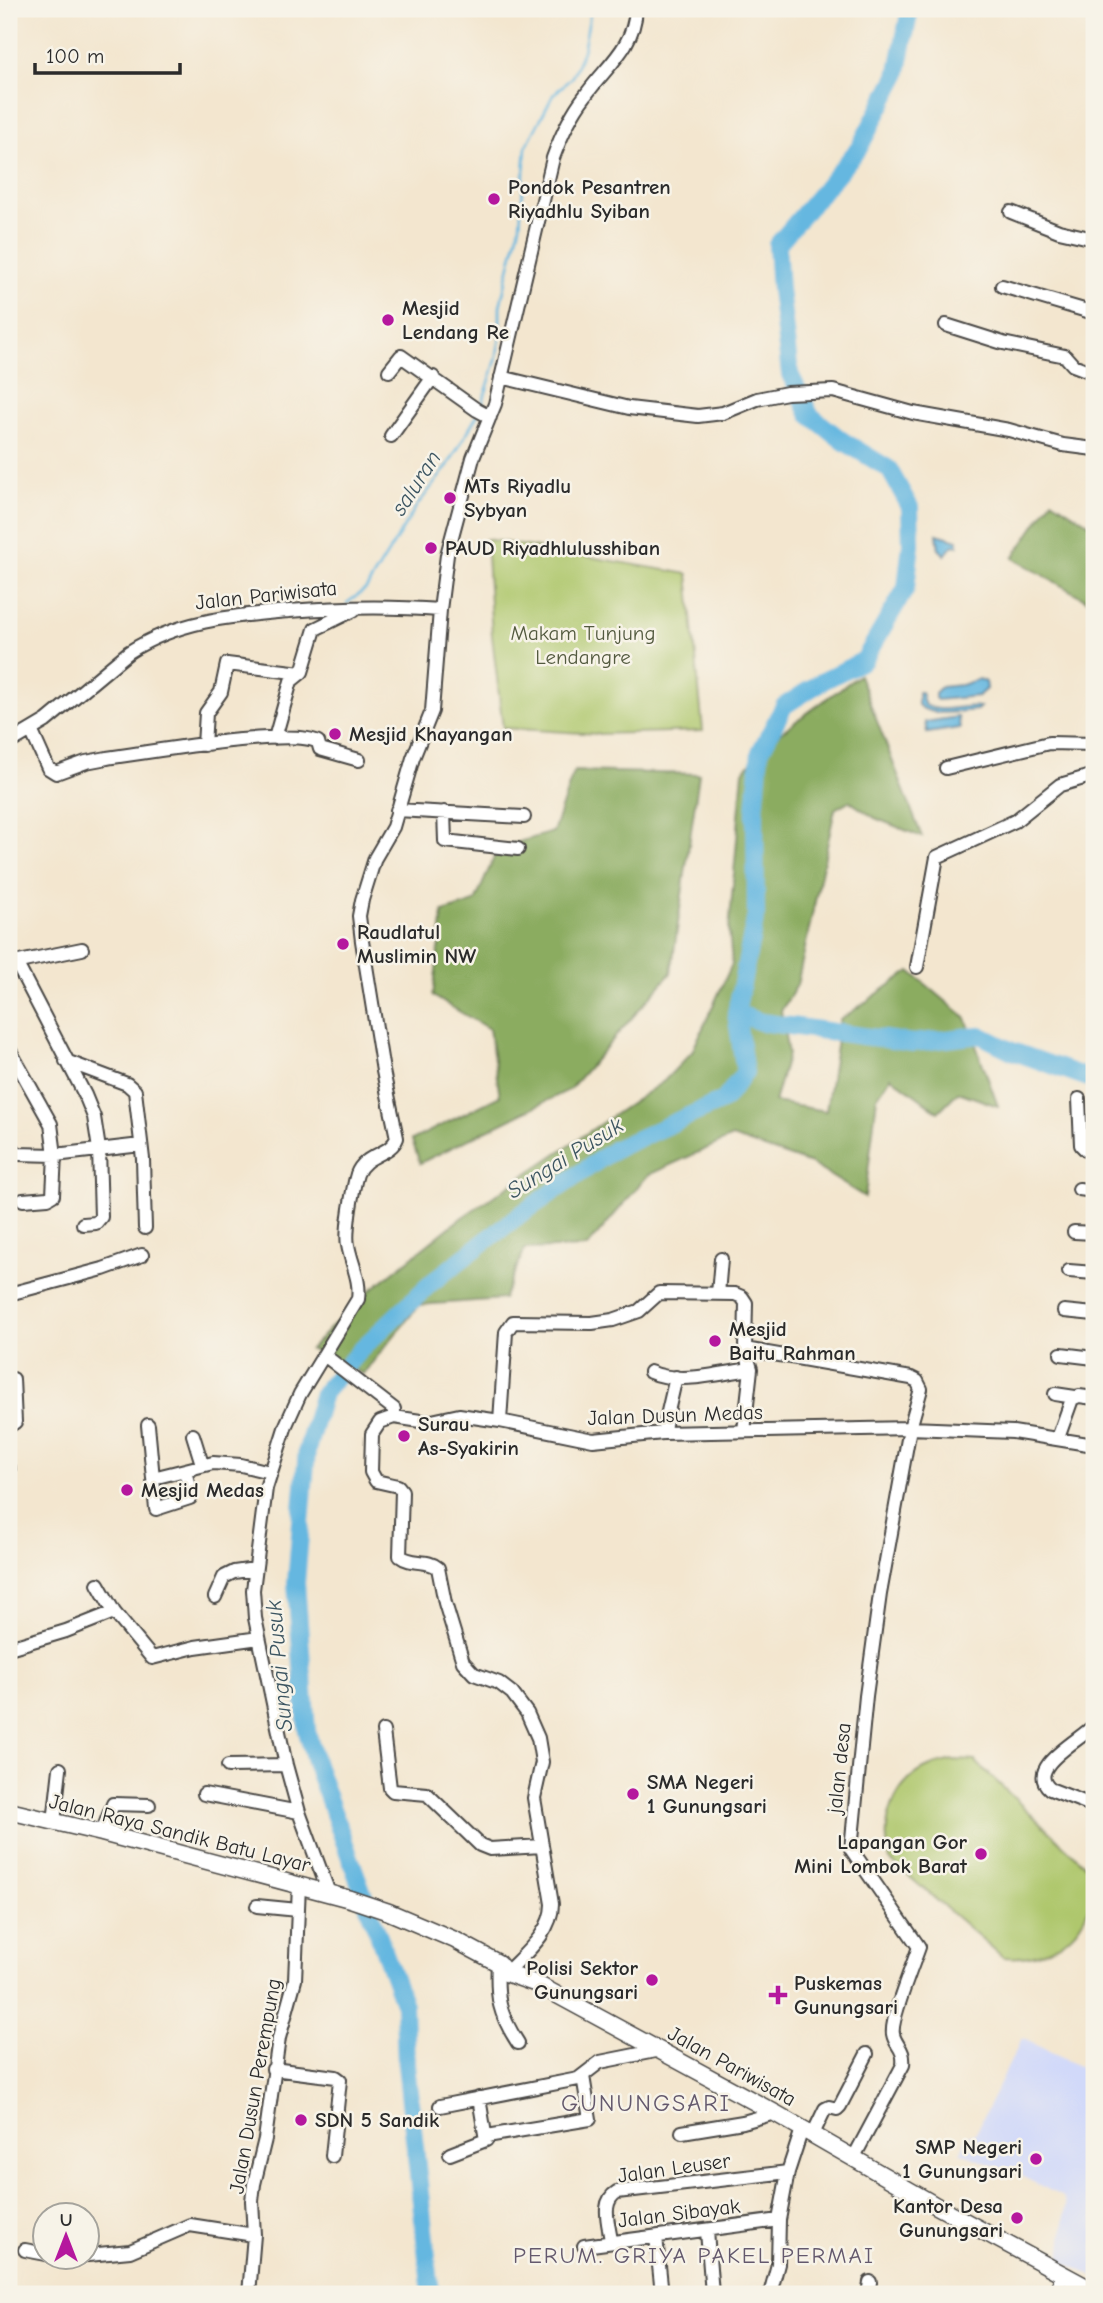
<svg xmlns="http://www.w3.org/2000/svg" width="1103" height="2303" font-family="'Comic Neue',sans-serif">
<style>
.built{fill:#d1d9f9}
.green{fill:#afc76d;stroke:#6d794c;stroke-width:2}
.forest{fill:#8bac60;stroke:#5b6c46;stroke-width:2}
.water{fill:#65b7e0;stroke:#487186;stroke-width:2}
.lines{fill:none;stroke-linecap:round;stroke-linejoin:round}
.stream{stroke:#65b7e0;stroke-width:2.5}
.river{stroke:#65b7e0;stroke-width:18}
.minor-casing{stroke:#494744;stroke-width:16}
.major-casing{stroke:#494744;stroke-width:19}
.minor{stroke:#fff;stroke-width:12}
.major{stroke:#fff;stroke-width:16}
.poi-dot{fill:#b5179e;stroke:#f7f3e8;stroke-width:2.5}
.labels{text-anchor:middle;dominant-baseline:central;stroke-width:5;stroke-linejoin:round;paint-order:stroke}
.poi-label{font-size:21px;font-weight:bold;fill:#2b2b2b;stroke:#f7f3e8;text-anchor:start}
.street-label{font-size:21px;fill:#2b2b2b;stroke:#f7f3e8}
.park-label{font-size:21px;fill:#535a3f;stroke:#f7f3e8}
.water-label{font-size:23px;font-style:italic;fill:#3c5561;stroke:#f7f3e8}
.neighbourhood-label{font-size:23px;letter-spacing:2px;fill:#64596d;stroke:#f7f3e8}
.quarter-label{font-size:24px;letter-spacing:2px;fill:#64596d;stroke:#f7f3e8}
</style>
<rect width="100%" height="100%" fill="#f7f3e8"/>
<filter id="ink" filterUnits="userSpaceOnUse"><feTurbulence type="fractalNoise" baseFrequency=".0143" numOctaves="2"/><feDisplacementMap in="SourceGraphic" scale="14" xChannelSelector="R" yChannelSelector="G"/><feConvolveMatrix kernelMatrix="1 2 1 2 8 2 1 2 1" color-interpolation-filters="sRGB"/></filter>
<filter id="wash" filterUnits="userSpaceOnUse"><feTurbulence type="fractalNoise" baseFrequency=".00686" numOctaves="4" result="noise"/><feDisplacementMap in="SourceGraphic" scale="28" xChannelSelector="R" yChannelSelector="G"/><feGaussianBlur stdDeviation="1.57" result="paint"/><feColorMatrix in="noise" values="0 0 0 0 0 0 0 0 0 0 0 0 0 0 0 0 0 1.4 0 .05"/><feComposite in="paint" operator="in"/></filter>
<g filter="url(#wash)">
<rect width="100%" height="100%" fill="#f3e6cf"/>
<path class="built" d="M1022,2038L1094,2074V2277L1060,2260L1066,2205L1063,2197L1019,2175L961,2153L966,2135L975,2134Z"/>
<path class="green" d="M486,539L688,574L703,731L598,734L503,728L492,636Z
M953,1760L975,1761L1093,1873C1096,1927 1056,1962 1003,1957L890,1860C880,1824 893,1781 931,1766C938,1763 946,1762 953,1760Z"/>
<path class="forest" d="M1052,500L1094,527V604L1013,558Z
M859,675L922,837L875,818L849,801L835,809L797,985L781,1011L788,1054L774,1102L826,1111L840,1020L910,971L966,1018L998,1106L958,1092L938,1112L891,1077L877,1097L865,1197L811,1164L732,1137L648,1175L587,1247L525,1249L503,1299L419,1305L363,1374L310,1349L358,1300L461,1218L664,1081L692,1052L732,964L729,930L743,771L780,733Z
M574,771L699,774L671,973L569,1090L420,1163L412,1140L500,1096L489,1029L433,996L443,912L475,902L498,848L553,832Z"/>
<path class="water" d="M937,534L958,540V546L953,545L945,555L939,549Z
M979,679L986,682L987,688L978,696L937,700L935,698V693L941,687L961,685Z
M918,692H921L924,704C939,715 962,704 980,707L977,710C958,711 932,718 918,705Z
M958,717L960,728L927,733L925,722Z"/>
<g class="lines">
<path class="stream" d="M481,408L496,360L500,338V306L520,225L526,147L553,95L572,77L583,51L591,9
M347,603L366,589L416,507L447,467L478,414"/>
<path class="river" d="M736,1013L761,1022L913,1043L980,1035L1012,1051L1094,1080
M431,2294L406,2064L404,2005L316,1765L307,1731L296,1583L307,1450L323,1393L360,1350L431,1283L514,1219L615,1149L724,1100L745,1072L736,1013L756,915L755,812L760,752L784,706L821,682L864,660L906,588L911,544L910,507L889,469L843,441L810,415L790,374L780,289L777,245L859,148L897,76L910,9"/>
</g>
</g>
<g filter="url(#ink)">
<g class="lines">
<defs>
<path id="minor" d="M1011,212L1059,231L1094,239
M1002,286L1094,313
M946,325L1003,343L1065,356L1073,365L1094,373
M389,371L401,356L477,410L490,417
M501,377L629,408L698,416L723,413L757,399L787,393L833,391L913,413L1009,430L1063,445L1094,449
M391,436L433,377
M31,730L48,768L56,773L86,762L107,758C144,753 292,727 318,742L320,749L359,760
M275,738L291,681L302,672L315,629L354,610
M9,743L46,721L129,652C179,620 232,616 289,611C339,607 390,606 440,610
M204,745L206,713L221,692L227,664L301,673
M946,768L1049,743L1094,744
M397,810L524,817
M444,812L445,841L518,849
M14,963L82,949
M9,965L14,963L20,970L85,1095L94,1117L99,1149L101,1217L96,1223L83,1224
M917,967L937,857L1015,821L1060,785L1094,775
M9,1049L51,1124L55,1155L53,1195L48,1198L23,1200
M66,1061L127,1084L135,1091L143,1159L145,1228
M1079,1099L1081,1145L1086,1150H1094
M9,1144L17,1154L55,1155L141,1145
M1079,1189L1094,1191
M1074,1232L1094,1233
M1069,1271L1094,1273
M9,1294L103,1269L142,1255
M718,1294L721,1259
M1064,1311L1094,1314
M745,1349L911,1378L917,1381L921,1389L910,1428L880,1594L866,1696L851,1849L919,1947C914,1962 890,2020 893,2034C895,2046 905,2048 903,2065L854,2157
M1061,1354L1094,1358
M324,1355L394,1409V1417
M650,1372C680,1385 720,1373 751,1369
M1055,1394L1075,1397
M500,1421L506,1332L513,1322L592,1323L613,1320L639,1311L659,1293L735,1294L742,1297L746,1303L745,1349L751,1369L744,1431
M148,1425L153,1478L213,1463L241,1465L270,1472
M9,1426L15,1422L13,1379
M663,1433L676,1377
M193,1435L202,1464
M1058,1438L1072,1399L1079,1396L1094,1398
M9,1468V1470
M153,1478L156,1509L190,1498L191,1494L185,1471
M98,1584L114,1612
M215,1597L224,1577L234,1572L255,1569
M9,1648L66,1631L114,1612L152,1658L195,1647L259,1638
M1094,1725C1083,1739 1024,1767 1050,1789L1094,1806
M383,1731L390,1788L393,1791L427,1794L480,1845L490,1849L542,1846
M228,1766L286,1765
M204,1794L299,1812
M54,1822L60,1769
M102,1833L113,1804L149,1805
M329,1893L299,1812L286,1765L255,1618L253,1590L266,1488L286,1425L300,1394L358,1299C361,1280 351,1263 348,1245C345,1232 353,1187 357,1174C365,1153 390,1156 397,1138L383,1071L362,941L359,916L362,900L375,858L393,827L413,758L432,711L440,610L447,555L473,458L495,404L553,158C561,136 570,115 585,96C606,66 634,48 636,9
M257,1906L298,1910
M498,1963C496,1998 499,2014 518,2043
M506,1973C524,1954 552,1933 552,1904L534,1798L542,1762L538,1738L527,1713L512,1693L499,1683L474,1674L463,1662L445,1603L438,1568C428,1559 411,1565 400,1556L402,1491L398,1486L376,1481L371,1472L372,1434L380,1422L394,1417L427,1422L459,1415L500,1421L593,1440L663,1433L910,1428L1013,1432L1094,1445
M273,2069L336,2077L340,2080L332,2156
M440,2106L578,2079L600,2062L660,2050
M682,2132L743,2122L775,2113
M813,2134L825,2109L829,2107L837,2109L840,2106L867,2054
M487,2136L590,2119L583,2076
M450,2154L486,2140L479,2098
M707,2231L712,2294
M656,2237L662,2294
M611,2241C609,2224 600,2202 617,2192L788,2172
M584,2246L779,2220
M25,2250L46,2254
M88,2255L130,2251L190,2225L254,2235
M249,2294L254,2235L252,2201L254,2184L265,2139L279,2038L295,1980L299,1885
M770,2294L778,2264L779,2220L788,2172L802,2129
M868,2294L870,2282
M1058,2294L1061,2274"/>
<path id="major" d="M9,1811L102,1833L350,1899L389,1912L455,1940L498,1963L506,1973L537,1984L775,2113L933,2204L1094,2291"/>
</defs>
<use href="#minor" class="minor-casing"/>
<use href="#major" class="major-casing"/>
<use href="#minor" class="minor"/>
<use href="#major" class="major"/>
</g>
</g>
<g class="poi-dot">
<circle cx="494" cy="199" r="7"/>
<circle cx="388" cy="320" r="7"/>
<circle cx="450" cy="498" r="7"/>
<circle cx="431" cy="548" r="7"/>
<circle cx="335" cy="734" r="7"/>
<circle cx="343" cy="944" r="7"/>
<circle cx="715" cy="1341" r="7"/>
<circle cx="404" cy="1436" r="7"/>
<circle cx="127" cy="1490" r="7"/>
<circle cx="633" cy="1794" r="7"/>
<circle cx="981" cy="1854" r="7"/>
<circle cx="652" cy="1980" r="7"/>
<path d="M774.5 1984.5h7v7h7v7h-7v7h-7v-7h-7v-7h7z"/>
<circle cx="301" cy="2120" r="7"/>
<circle cx="1036" cy="2159" r="7"/>
<circle cx="1017" cy="2218" r="7"/>
</g>
<g class="labels">
<g class="poi-label">
<text x="508" y="187">Pondok Pesantren<tspan x="508" dy="24">Riyadhlu Syiban</tspan></text>
<text x="402" y="308">Mesjid<tspan x="402" dy="24">Lendang Re</tspan></text>
<text x="464" y="486">MTs Riyadlu<tspan x="464" dy="24">Sybyan</tspan></text>
<text x="445" y="548">PAUD Riyadhlulusshiban</text>
<text x="349" y="734">Mesjid Khayangan</text>
<text x="357" y="932">Raudlatul<tspan x="357" dy="24">Muslimin NW</tspan></text>
<text x="729" y="1329">Mesjid<tspan x="729" dy="24">Baitu Rahman</tspan></text>
<text x="418" y="1424">Surau<tspan x="418" dy="24">As-Syakirin</tspan></text>
<text x="141" y="1490">Mesjid Medas</text>
<text x="647" y="1782">SMA Negeri<tspan x="647" dy="24">1 Gunungsari</tspan></text>
<text x="967" y="1842" text-anchor="end">Lapangan Gor<tspan x="967" dy="24">Mini Lombok Barat</tspan></text>
<text x="638" y="1968" text-anchor="end">Polisi Sektor<tspan x="638" dy="24">Gunungsari</tspan></text>
<text x="794" y="1983">Puskemas<tspan x="794" dy="24">Gunungsari</tspan></text>
<text x="315" y="2120">SDN 5 Sandik</text>
<text x="1022" y="2147" text-anchor="end">SMP Negeri<tspan x="1022" dy="24">1 Gunungsari</tspan></text>
<text x="1003" y="2206" text-anchor="end">Kantor Desa<tspan x="1003" dy="24">Gunungsari</tspan></text>
</g>
<g class="street-label">
<text transform="translate(266 595) rotate(-6)">Jalan Pariwisata</text>
<text transform="translate(675 1415) rotate(-2)">Jalan Dusun Medas</text>
<text transform="translate(839 1768) rotate(-84)">jalan desa</text>
<text transform="translate(180 1833) rotate(14)">Jalan Raya Sandik Batu Layar</text>
<text transform="translate(732 2066) rotate(29)">Jalan Pariwisata</text>
<text transform="translate(255 2086) rotate(-80)">Jalan Dusun Perempung</text>
<text transform="translate(674 2168) rotate(-8)">Jalan Leuser</text>
<text transform="translate(679 2213) rotate(-7)">Jalan Sibayak</text>
</g>
<g class="park-label">
<text x="583" y="633">Makam Tunjung<tspan x="583" dy="24">Lendangre</tspan></text>
</g>
<g class="water-label">
<text transform="translate(416 483) rotate(-57)">saluran</text>
<text transform="translate(565 1158) rotate(-32)">Sungai Pusuk</text>
<text transform="translate(279 1666) rotate(-95)">Sungai Pusuk</text>
</g>
<g class="neighbourhood-label">
<text x="694" y="2255">PERUM. GRIYA PAKEL PERMAI</text>
</g>
<g class="quarter-label">
<text x="646" y="2103">GUNUNGSARI</text>
</g>
</g>
<rect width="1103" height="2303" fill="none" stroke="#f7f3e8" stroke-width="35"/>
<g transform="translate(66 2236)"><circle r="33" fill="#f7f3e8" stroke="#a5a39c" stroke-width="2"/>
<path d="M0-5L12 26L0 18L-12 26Z" fill="#b5179e"/>
<text y="-10" font-size="19" font-weight="bold" text-anchor="middle" fill="#2b2b2b">U</text>
</g>
<path d="M35 63v10h145v-10" fill="none" stroke="#2b2b2b" stroke-width="3.5"/>
<text x="46" y="63" font-size="21" fill="#2b2b2b" stroke="#f7f3e8" stroke-width="5" paint-order="stroke">100 m</text>
</svg>
